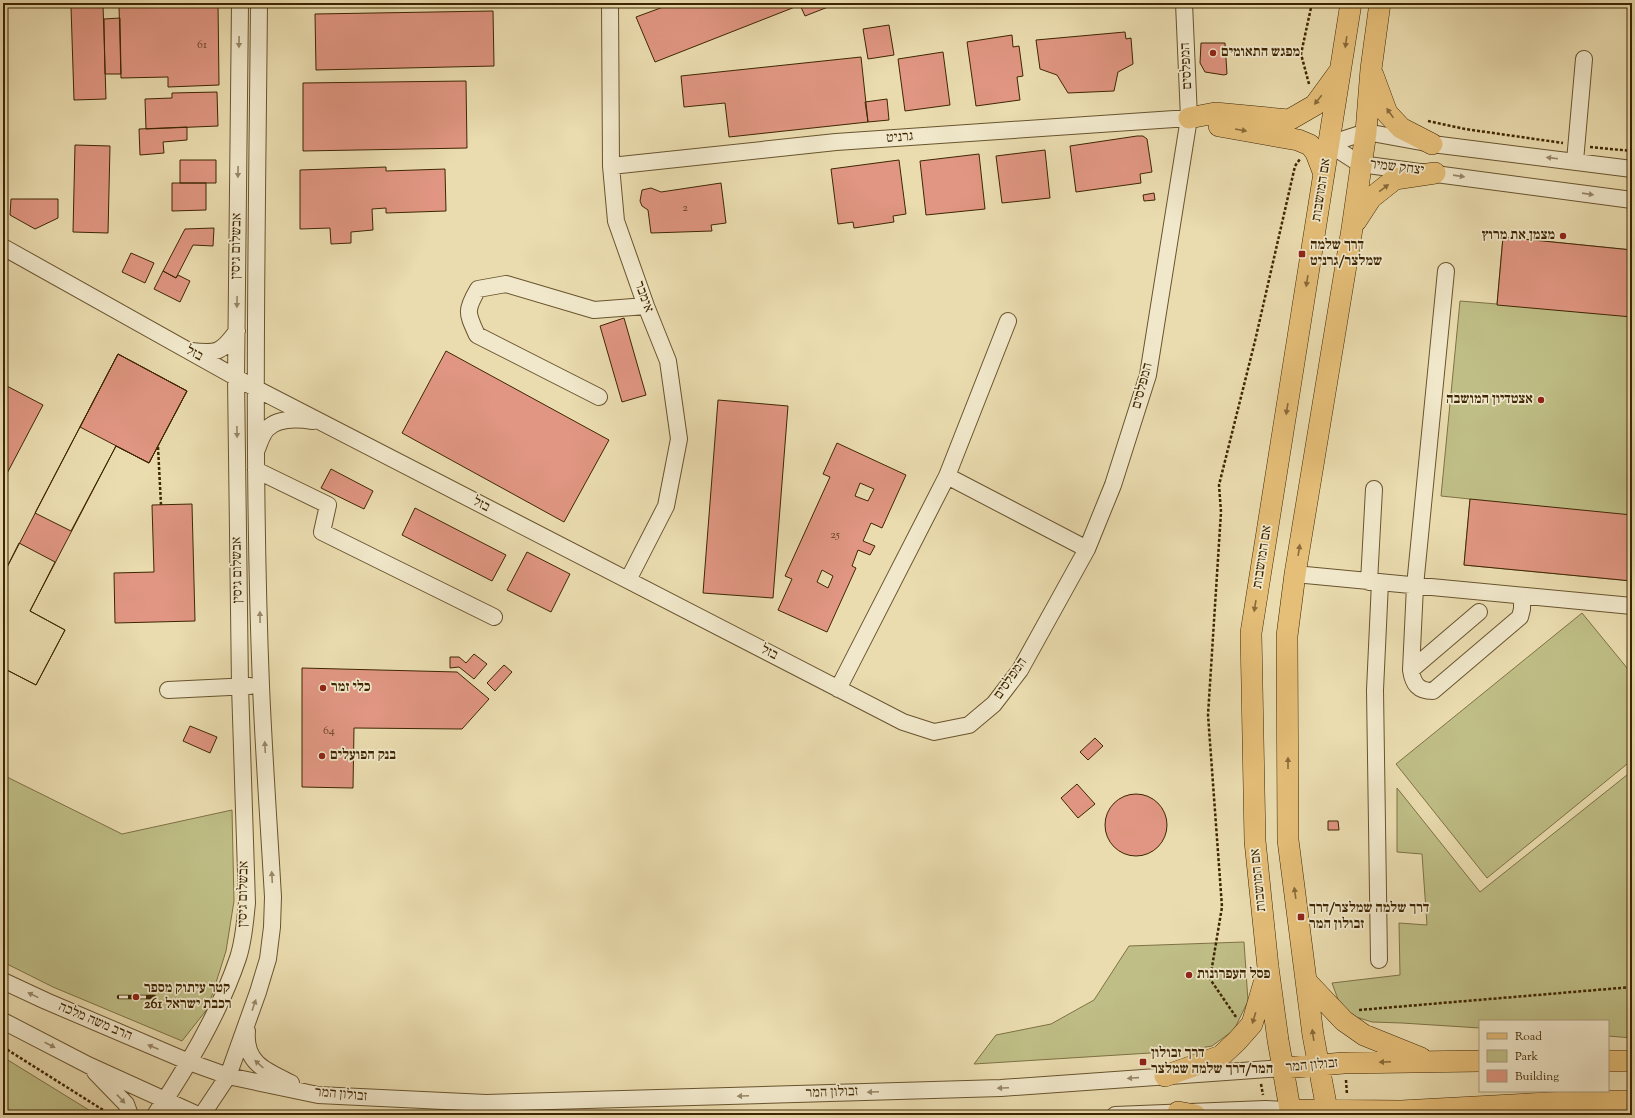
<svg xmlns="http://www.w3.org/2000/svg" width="1635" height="1118" font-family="'Sorts Mill Goudy','Frank Ruhl Libre',serif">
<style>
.green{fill:#bfbe86;stroke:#7e7244}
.building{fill:#e09682;stroke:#3e2603;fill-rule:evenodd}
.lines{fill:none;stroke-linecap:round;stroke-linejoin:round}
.minor-casing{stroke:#69542e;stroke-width:18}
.major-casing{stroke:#3e2603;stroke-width:22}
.path{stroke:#3e2603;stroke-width:2.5;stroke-dasharray:3 2;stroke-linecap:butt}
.minor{stroke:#f1e8cb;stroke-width:16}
.major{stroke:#e5be78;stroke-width:21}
.rail-casing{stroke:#3e2603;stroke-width:4.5}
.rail{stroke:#f1e8cb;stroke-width:3;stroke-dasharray:9;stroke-linecap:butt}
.oneway{fill:#988767}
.oneway2{fill:#896a38}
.poi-dot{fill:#8f2418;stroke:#f1e8cb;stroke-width:1.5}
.labels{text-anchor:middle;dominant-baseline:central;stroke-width:3.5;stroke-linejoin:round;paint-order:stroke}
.number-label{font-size:12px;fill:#664223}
.poi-label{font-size:14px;font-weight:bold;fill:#3e2603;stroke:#f1e8cb;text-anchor:start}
.street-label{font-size:14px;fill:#3e2603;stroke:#f1e8cb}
</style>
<rect width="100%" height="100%" fill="#eadcaf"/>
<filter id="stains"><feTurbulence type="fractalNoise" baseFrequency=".005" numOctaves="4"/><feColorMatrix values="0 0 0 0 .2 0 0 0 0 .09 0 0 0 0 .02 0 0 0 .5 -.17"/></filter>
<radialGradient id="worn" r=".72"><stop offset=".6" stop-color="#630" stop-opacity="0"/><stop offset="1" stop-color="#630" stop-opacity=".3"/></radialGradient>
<path class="green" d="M1503,237L1632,250V581L1464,565L1470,499L1441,496L1460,301L1497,304Z
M1582,613L1632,674V760L1487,878L1396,764Z
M1632,771V1038L1608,1036V1021H1480V1028L1402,1023L1372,1022L1343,1013L1332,983L1400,975L1399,923L1427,925L1422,854L1397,852V788L1480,892Z
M7,777L122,834L232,810L234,901L226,951L208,1008L182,1041L53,987L3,962V779Z
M1244,942L1248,1001L1234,1030L1212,1046L1182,1051L974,1064L996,1035L1051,1024L1094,1000L1129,946Z
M3,1057L97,1115H3Z"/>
<path class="building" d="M218,3L219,85L168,87V77L121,78L119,6Z
M674,3H827L828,7L805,16L800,5L655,62L636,17Z
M103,5L106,99L74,100L71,7Z
M493,11L494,66L316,70L315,14Z
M120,18L121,74H105L104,19Z
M889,25L894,55L868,59L863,29Z
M1125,32L1126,39L1131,38L1133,64L1118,72L1114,91L1068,93L1057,75L1040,69L1036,40Z
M1012,35L1013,47L1019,46L1023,76L1017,77L1020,100L976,106L967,42Z
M1201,43H1225L1227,74L1224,75L1205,72L1200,63Z
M943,52L950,105L905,111L898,59Z
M861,57L868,122L729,137L725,103L684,107L681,76Z
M466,81L467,148L303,151V83Z
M217,92L218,126L146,129L145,99L172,98V93Z
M887,99L889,120L868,122L865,102Z
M187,127V140L163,142L164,153L140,155L139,129Z
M1137,136H1143L1147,139L1152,172L1140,174L1141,183L1076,192L1070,146Z
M75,145L110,146L108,233L73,232Z
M1045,150L1050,198L1002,203L996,156Z
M979,154L985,209L926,215L920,161Z
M180,160H216V183H180Z
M899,160L906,214L893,216L894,222L854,228L853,222L838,224L831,169Z
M386,167V171L445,169L446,211L386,213V208L372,209L373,230L351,232V243L331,244L330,228L300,229V170Z
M172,183H206V210L172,211Z
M721,183L726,223L711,225L712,231L651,233L648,210L642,206L640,201L642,190L651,188L661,192Z
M1154,193L1155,200L1144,201L1143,195Z
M11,199H58V218L35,229L10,215Z
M214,228L213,246L193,245L176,278L163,271L185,229Z
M1503,237L1632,250V317L1497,305Z
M131,253L154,263L145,283L122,272Z
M163,271L176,278L178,275L190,281L180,302L154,289Z
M624,318L646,395L622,402L600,326Z
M446,351L609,440L564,522L402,433Z
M118,354L187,391L149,463L116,446L30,611L65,630L36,685L3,668V575Z
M118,354L187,391L149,463L80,427Z
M118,354L187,391L149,463L116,446L71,531L35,513Z
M3,384L43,405L3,481Z
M718,400L788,406L773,598L703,593Z
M837,443L906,475L882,528L871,523L863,541L875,546L870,555L858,550L852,566L856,568L827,632L778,610L792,579L785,576L830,477L823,474ZM860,483L874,489L868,501L855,496ZM822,570L833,576L828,588L817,582Z
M331,469L373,491L364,509L321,488Z
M1470,499L1632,515V581L1464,565Z
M192,504L195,621L115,623L114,573L154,572L152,505Z
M415,508L506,555L492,581L402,535Z
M19,543L55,562L30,611L65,630L36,685L3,668V575Z
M527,552L570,574L551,612L507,590Z
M474,654L487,664L474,679L459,667L450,668V657H459L466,663Z
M504,665L512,672L495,691L487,683Z
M302,668L457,672L489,699L462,729L354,728L353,788L302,787Z
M190,726L217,737L210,753L183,741Z
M1095,738L1103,746L1088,760L1080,752Z
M1077,784L1095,804L1078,818L1061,798Z
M1105 825a31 31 0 1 1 62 0a31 31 0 1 1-62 0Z
M1328,821H1338L1339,830H1328Z"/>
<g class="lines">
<defs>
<path id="minor" d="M610,3L611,166L616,221L646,306L668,361L679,439L666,506L628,580
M1329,144L1360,164L1632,200
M1329,144L1366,132L1432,144L1632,169
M1575,161L1584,59
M611,166L836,142L1189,118
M3,247L255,388L903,722L934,732L969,725L994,704L1020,670L1087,549L1113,485L1148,375L1189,118L1184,3
M1446,271L1415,586L1411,670C1413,684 1418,691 1433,691L1520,617L1522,609V596
M1008,321L947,476L1087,549
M191,351C217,354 221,353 237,331
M599,397L477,335C467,313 465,311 478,289L506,284L594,310L646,306
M257,449C260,442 262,434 267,429C278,417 300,419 313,421
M256,470L328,505L322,532L494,617
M1295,574L1632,606
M1369,582L1374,489
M1411,670L1479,612
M838,689L947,476
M168,690L250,686
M1379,960L1375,690L1380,582
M3,981L46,1001L189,1062L228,1076L318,1095L486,1103L1001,1088L1283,1068
M3,1021L88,1065L198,1115
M247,1031C244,1063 266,1071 291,1083
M95,1072L126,1104L130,1115
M155,1115C188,1066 219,1014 238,958C244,940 245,921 247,903L240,686L236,378L240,3
M202,1115L228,1076L258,992L268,959L272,927L273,897C269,827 264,757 261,686C252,459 257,231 259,3
M1115,1115L1265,1109L1290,1110"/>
<path id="major" d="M1373,75L1387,113L1401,128L1432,144
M1189,118L1215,113L1289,120L1315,105L1339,72
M1219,126L1298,140L1310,145L1316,153L1324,174
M1356,221L1371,198L1395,179L1435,173
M1307,982L1344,1021L1364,1035L1421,1058
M1608,1061H1632
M1283,1068L1344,1063L1480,1061
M1165,1076L1221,1056L1237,1041L1252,1024L1266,976
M1290,1110L1401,1111L1585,1101H1632
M1178,1112L1195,1115
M1291,1115L1278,1040L1268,967L1255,841L1251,633L1351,3
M1328,1115L1313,1035L1288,840L1287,636L1295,574L1352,229L1366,132L1371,69L1380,3"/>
</defs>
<use href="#minor" class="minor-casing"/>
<use href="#major" class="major-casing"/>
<path class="path" d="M1309,84L1301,54L1312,3
M1428,121L1465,129L1563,143
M1590,147L1632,151
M158,447L161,505
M1359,1010L1632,987
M1236,1017L1210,979L1222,907L1208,715L1221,512L1219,485L1255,341L1295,166L1300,159
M3,1047L111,1115
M1346,1080L1347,1095
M1261,1084L1263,1095"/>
<use href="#minor" class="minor"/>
<use href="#major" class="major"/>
<defs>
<path id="rail" d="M119,997H154"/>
</defs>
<use href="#rail" class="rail-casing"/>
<use href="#rail" class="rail"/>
</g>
<defs><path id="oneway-solid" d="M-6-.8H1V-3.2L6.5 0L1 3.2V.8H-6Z"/></defs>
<g class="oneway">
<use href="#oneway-solid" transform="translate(239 42) rotate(91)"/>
<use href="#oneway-solid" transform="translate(1552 158) rotate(-173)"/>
<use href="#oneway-solid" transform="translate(238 172) rotate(91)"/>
<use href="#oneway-solid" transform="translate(1459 176) rotate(8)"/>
<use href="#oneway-solid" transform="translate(1588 194) rotate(8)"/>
<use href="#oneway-solid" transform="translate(237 302) rotate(91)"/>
<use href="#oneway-solid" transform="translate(237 432) rotate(89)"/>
<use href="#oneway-solid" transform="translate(260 617) rotate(-91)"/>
<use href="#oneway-solid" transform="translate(265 747) rotate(-93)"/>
<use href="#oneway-solid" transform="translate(272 877) rotate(-93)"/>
<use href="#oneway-solid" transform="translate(33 995) rotate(-154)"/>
<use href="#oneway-solid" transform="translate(254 1005) rotate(-71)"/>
<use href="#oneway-solid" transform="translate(50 1045) rotate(27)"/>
<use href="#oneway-solid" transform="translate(153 1047) rotate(-157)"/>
<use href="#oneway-solid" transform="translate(259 1064) rotate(-138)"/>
<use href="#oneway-solid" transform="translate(1133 1078) rotate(176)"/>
<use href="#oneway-solid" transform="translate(1003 1088) rotate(177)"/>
<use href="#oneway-solid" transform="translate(873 1092) rotate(178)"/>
<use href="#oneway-solid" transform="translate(743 1096) rotate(178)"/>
<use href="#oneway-solid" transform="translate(121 1099) rotate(47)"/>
</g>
<g class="oneway2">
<use href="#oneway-solid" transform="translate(1346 42) rotate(98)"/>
<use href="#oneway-solid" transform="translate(1318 100) rotate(128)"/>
<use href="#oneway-solid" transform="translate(1390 113) rotate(-125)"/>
<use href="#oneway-solid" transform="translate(1241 130) rotate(10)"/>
<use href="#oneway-solid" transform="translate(1384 188) rotate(-37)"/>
<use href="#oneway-solid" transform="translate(1307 281) rotate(99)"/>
<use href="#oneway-solid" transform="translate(1287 409) rotate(99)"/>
<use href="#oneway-solid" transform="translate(1299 550) rotate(-81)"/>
<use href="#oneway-solid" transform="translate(1255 606) rotate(99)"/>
<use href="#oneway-solid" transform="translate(1288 763) rotate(-90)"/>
<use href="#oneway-solid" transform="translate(1295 893) rotate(-98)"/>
<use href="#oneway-solid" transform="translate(1254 1018) rotate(107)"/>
<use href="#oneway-solid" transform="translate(1313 1035) rotate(-98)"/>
<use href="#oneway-solid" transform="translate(1385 1062) rotate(178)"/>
</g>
<g class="poi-dot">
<circle cx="1213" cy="53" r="4"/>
<circle cx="1563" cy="236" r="4"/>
<rect x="1298" y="250" width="8" height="8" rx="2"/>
<circle cx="1541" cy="400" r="4"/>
<circle cx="323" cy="688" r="4"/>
<circle cx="322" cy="756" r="4"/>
<rect x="1297" y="913" width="8" height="8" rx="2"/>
<circle cx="1189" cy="975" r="4"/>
<circle cx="136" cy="997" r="4"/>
<rect x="1139" y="1058" width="8" height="8" rx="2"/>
</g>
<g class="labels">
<g class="number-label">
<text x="202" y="45">61</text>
<text x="685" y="208">2</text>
<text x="835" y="535">25</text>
<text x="329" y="731">64</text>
</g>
<g class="poi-label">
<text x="1221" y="53">מפגש התאומים</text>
<text x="1555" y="236" text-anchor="end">מצמן את מרוץ</text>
<text x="1310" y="246">דרך שלמה<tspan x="1310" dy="16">שמלצר/גרניט</tspan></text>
<text x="1533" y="400" text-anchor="end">אצטדיון המושבה</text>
<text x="331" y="688">כלי זמר</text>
<text x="330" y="756">בנק הפועלים</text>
<text x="1309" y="909">דרך שלמה שמלצר/דרך<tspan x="1309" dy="16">זבולון המר</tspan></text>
<text x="1197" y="975">פסל העפרונות</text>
<text x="144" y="989">קטר עיתוק מספר<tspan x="144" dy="16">261 רכבת ישראל</tspan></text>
<text x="1151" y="1054">דרך זבולון<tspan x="1151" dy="16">המר/דרך שלמה שמלצר</tspan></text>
</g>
<g class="street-label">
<text transform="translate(1187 66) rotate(-93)">המפלסים</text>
<text transform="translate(900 138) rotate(-4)">גרניט</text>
<text transform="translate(1397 168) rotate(7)">יצחק שמיר</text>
<text transform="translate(1322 190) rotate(-81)">אם המושבות</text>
<text transform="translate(237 246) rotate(-89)">אבשלום גיסין</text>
<text transform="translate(643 297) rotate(70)">אימבר</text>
<text transform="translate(194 354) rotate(29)">בזל</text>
<text transform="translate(1143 386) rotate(-75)">המפלסים</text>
<text transform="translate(481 505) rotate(27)">בזל</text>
<text transform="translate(1263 557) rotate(-81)">אם המושבות</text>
<text transform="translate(238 570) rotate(-91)">אבשלום גיסין</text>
<text transform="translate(769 653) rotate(27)">בזל</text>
<text transform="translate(1011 679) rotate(-55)">המפלסים</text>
<text transform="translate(1259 880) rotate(-96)">אם המושבות</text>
<text transform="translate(244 894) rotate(-89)">אבשלום גיסין</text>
<text transform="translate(95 1022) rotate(23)">הרב משה מלכה</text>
<text transform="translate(1312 1066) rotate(-5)">זבולון המר</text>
<text transform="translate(832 1093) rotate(-2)">זבולון המר</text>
<text transform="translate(341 1095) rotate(5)">זבולון המר</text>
</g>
</g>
<rect width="1635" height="1118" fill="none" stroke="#eadcaf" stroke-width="16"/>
<rect x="4" y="4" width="1627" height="1110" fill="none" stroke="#3e2603" stroke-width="2"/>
<rect x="8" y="8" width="1619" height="1102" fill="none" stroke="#3e2603"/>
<rect x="1479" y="1020" width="130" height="72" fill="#f1e8cb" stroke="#a99a7b"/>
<rect x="1487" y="1033" width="20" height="6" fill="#e5be78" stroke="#a99a7b"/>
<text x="1515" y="1040" font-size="12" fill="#3e2603">Road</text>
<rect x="1487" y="1050" width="20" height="12" fill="#bfbe86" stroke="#a99a7b"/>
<text x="1515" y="1060" font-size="12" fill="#3e2603">Park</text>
<rect x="1487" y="1070" width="20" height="12" fill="#e09682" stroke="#a99a7b"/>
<text x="1515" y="1080" font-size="12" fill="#3e2603">Building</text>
<rect width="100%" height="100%" filter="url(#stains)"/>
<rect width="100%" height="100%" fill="url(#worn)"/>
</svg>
